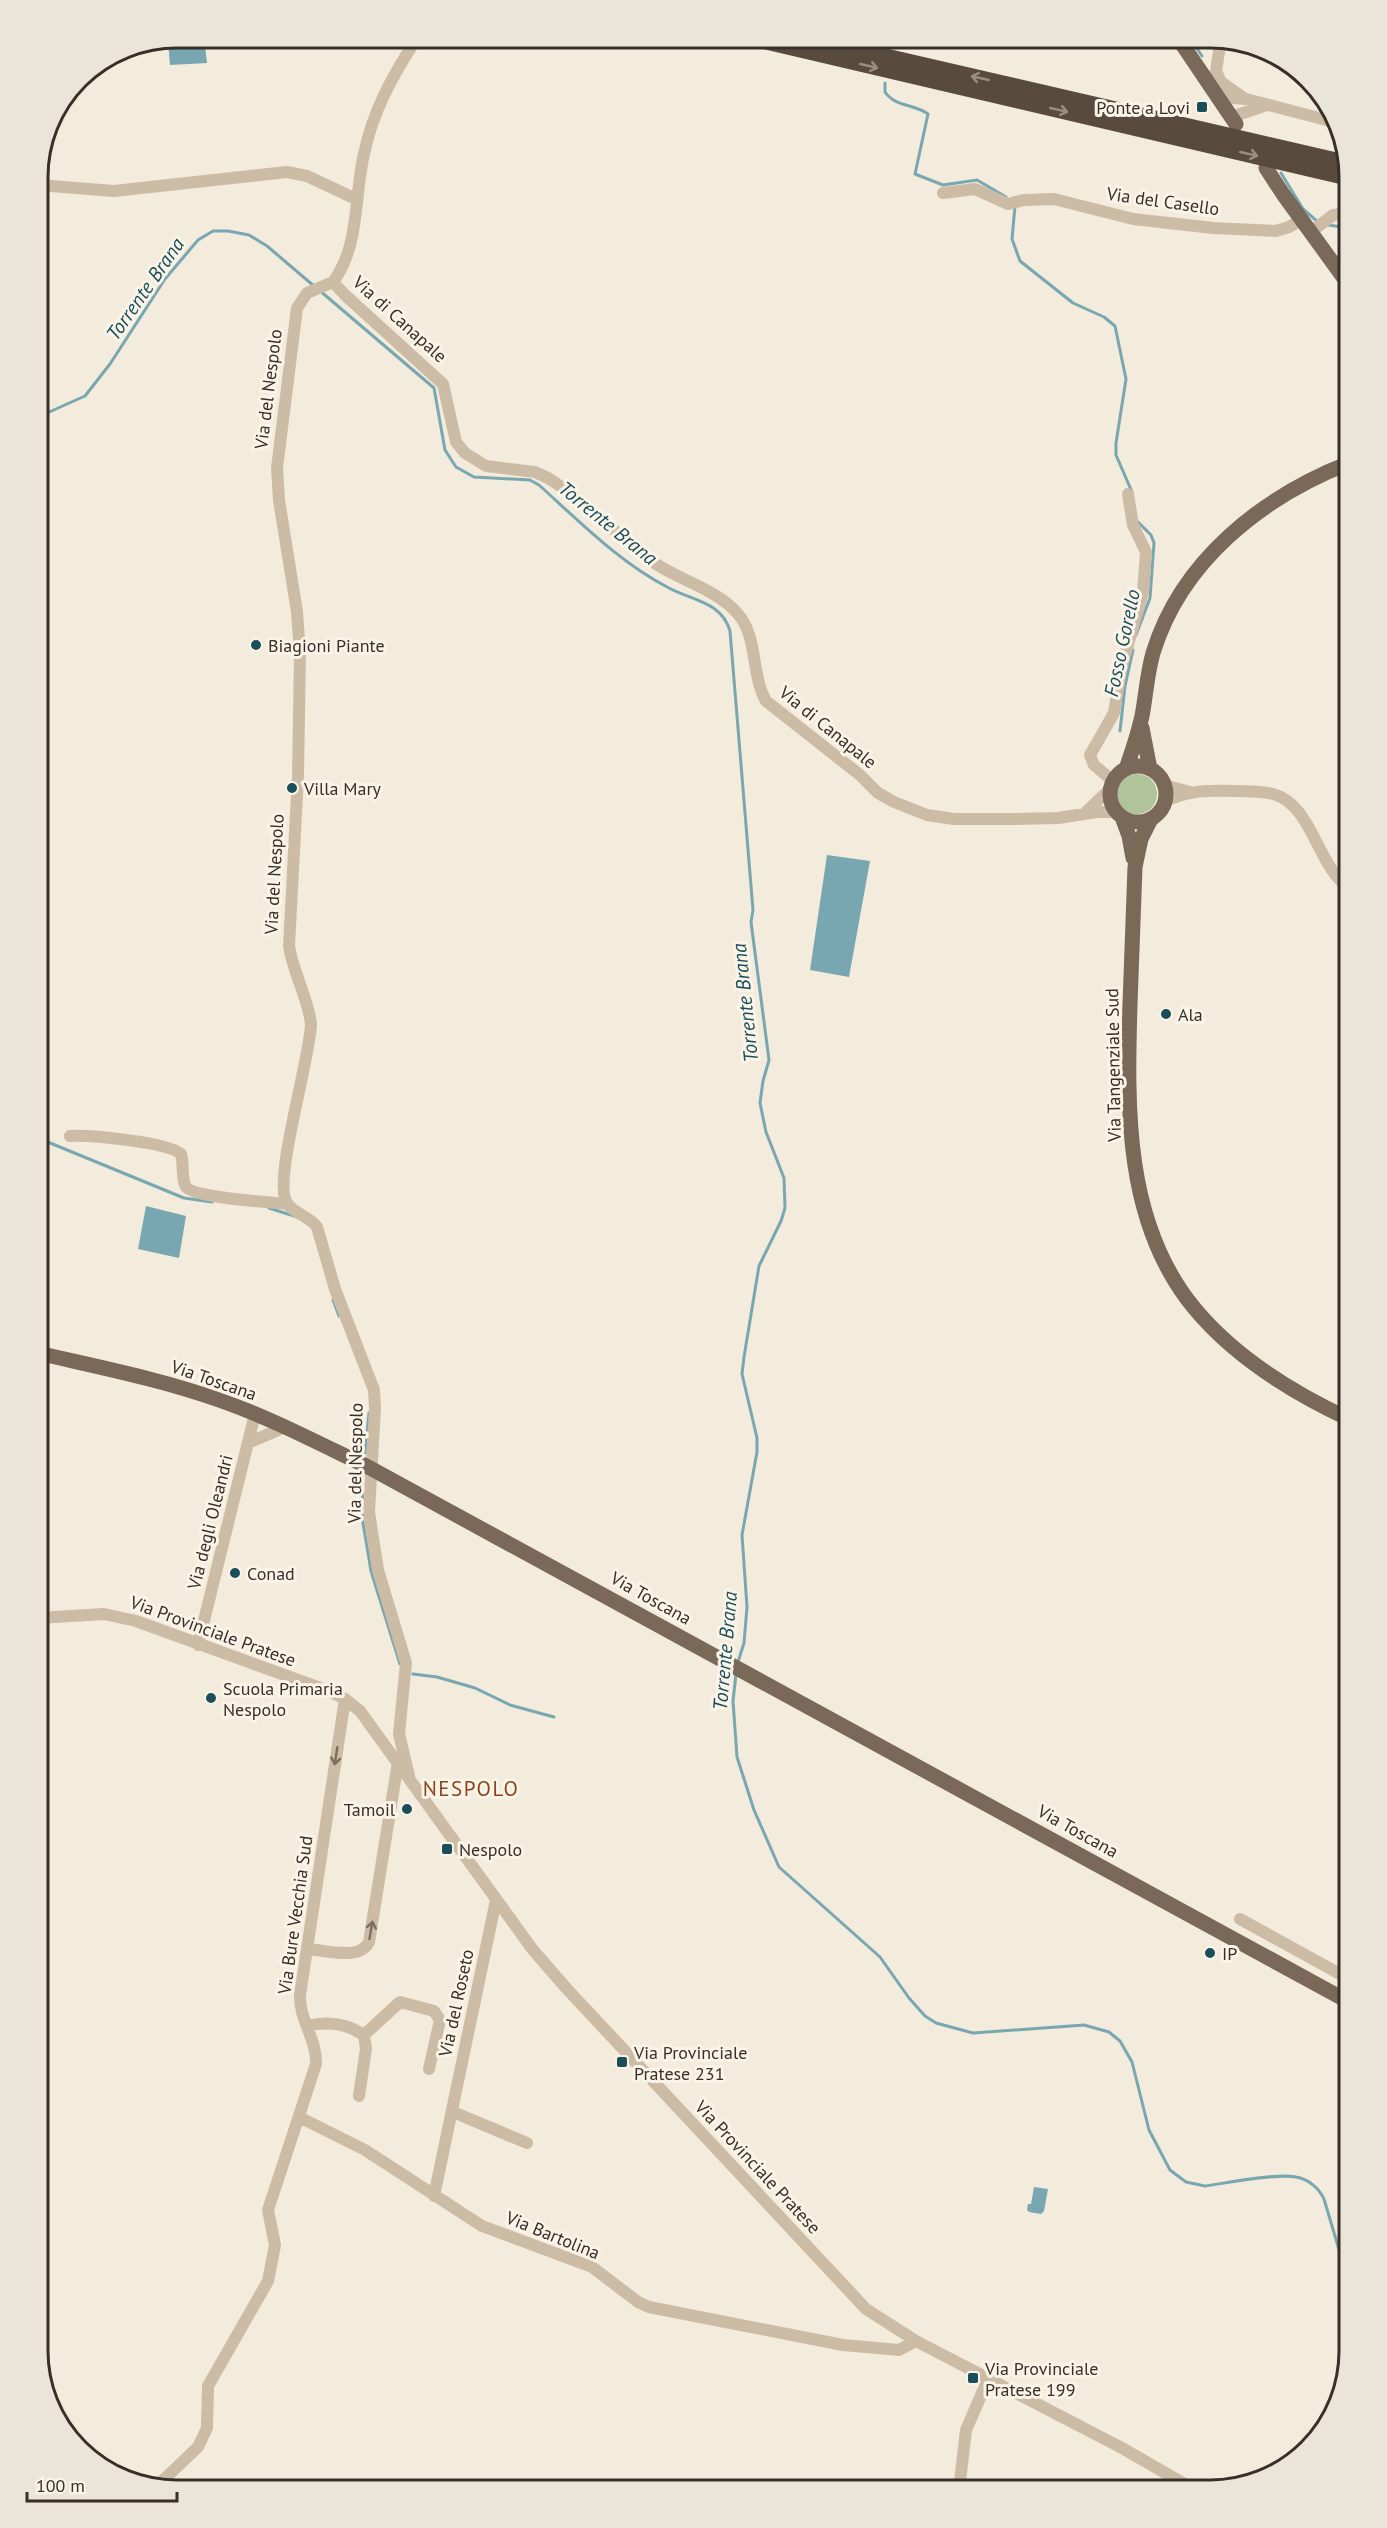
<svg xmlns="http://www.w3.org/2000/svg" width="1387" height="2528" font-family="'PT Sans',sans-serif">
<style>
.green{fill:#b0c39a}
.water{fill:#79a7b1}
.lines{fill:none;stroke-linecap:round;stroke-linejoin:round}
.stream{stroke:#79a7b1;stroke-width:3}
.minor{stroke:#ccbca6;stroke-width:12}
.major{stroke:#7a6858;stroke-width:15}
.highway{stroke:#594a3e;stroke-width:16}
.oneway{stroke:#998e82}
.oneway2{stroke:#7a6e61}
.poi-dot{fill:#1b4e5b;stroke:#faf4e8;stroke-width:2}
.labels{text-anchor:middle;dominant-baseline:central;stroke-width:6;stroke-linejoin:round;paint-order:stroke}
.poi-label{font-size:18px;fill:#372f28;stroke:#faf4e8;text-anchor:start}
.street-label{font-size:18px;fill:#372f28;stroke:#faf4e8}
.water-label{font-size:20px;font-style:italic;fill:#1b4e5b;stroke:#faf4e8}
.quarter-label{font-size:21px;letter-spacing:1.5px;fill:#8a451d;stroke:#faf4e8}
.rim{fill:none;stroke:#372f28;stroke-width:3}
</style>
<rect width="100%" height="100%" fill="#f3ebdb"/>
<path class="green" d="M1117 794a20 20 0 1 1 40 0a20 20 0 1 1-40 0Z"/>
<path class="water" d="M168,41L202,44L205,46L207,63L170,65Z
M827,855L870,861L849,977L810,970Z
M146,1206L186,1216L179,1258L138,1249Z
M1034,2187L1048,2189L1044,2211L1041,2214L1029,2212L1027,2210L1028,2204H1031Z"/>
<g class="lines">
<path class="stream" d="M1190,38L1202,56
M896,39V38
M885,83V92C895,107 915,104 928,114L915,174L943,185L977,180L1006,197
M1281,173L1303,209L1318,222
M1015,206L1012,239L1020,261L1073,303L1104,317L1115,326L1126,379L1116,443V455L1132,492
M1328,225L1349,228
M319,290L434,388L445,450L456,467L474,477L530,480L539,485C579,521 620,563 669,588C693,601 722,602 730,631L753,910L751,922L769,1060L763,1081L760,1103L766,1132L784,1178L785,1208L781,1221L759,1266L744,1357L742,1374L757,1438V1452L742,1535L747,1607L744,1643L738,1662
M38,417L85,396L110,364L165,279L198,240L213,231H228L249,235L267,246L314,286
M1136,635L1150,598L1154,543L1151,535L1138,522
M1120,731L1125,686L1133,650
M38,1138L184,1198L212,1202
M269,1208L294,1216
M333,1300L339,1316
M365,1453L369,1413
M362,1474L363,1523L371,1571L400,1664
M413,1674L437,1677L475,1688L510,1705L554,1717
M736,1674L733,1701L737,1757L754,1810L779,1867L880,1957L909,1998L925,2016L936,2023L973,2033L1084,2025L1109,2032L1120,2041L1132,2062L1149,2130L1170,2170L1186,2182L1205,2186C1226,2183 1277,2173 1296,2177C1308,2179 1319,2188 1324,2199L1340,2253L1349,2272"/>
<path class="minor" d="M1216,71L1221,82L1242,97
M1213,90L1221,39
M1218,97L1246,99L1338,123
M1231,117L1267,105
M38,185L114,191L287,172L307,176L356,199
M943,193L975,189L1008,204L1024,200L1054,199L1133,219L1213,228L1276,231L1289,227L1301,220
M1311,232L1333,215L1349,213
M333,282L307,293L297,308L277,468L279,500L297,612L300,653L298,776L289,946C293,973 308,997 311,1024C310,1059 274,1177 286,1201C291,1213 310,1216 317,1227L335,1289L374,1390L375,1408L369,1512L378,1570L406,1663L399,1734L409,1776
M333,282L345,295L443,384L456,442L465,453L486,466L535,472L548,478C587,502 618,538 656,564C682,581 718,590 738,614C758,637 751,675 766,701L860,775L878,793L894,802L927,815L954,819H1013L1058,818L1097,812H1117
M333,282C360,246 354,196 364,154C373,110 393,75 417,38
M1113,781L1094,765L1090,755L1114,713L1121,669L1143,592L1146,552L1133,525L1128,494
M1164,785L1190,792
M1164,802C1187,790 1211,790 1236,791C1248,791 1261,791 1273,794C1312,804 1317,866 1349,888
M1086,812L1110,789
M70,1136C90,1135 168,1142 181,1154C184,1163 181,1179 186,1187C195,1198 270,1202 287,1204
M248,1443L285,1427
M38,1618L104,1614L136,1621L331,1692L345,1699L360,1711L533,1950L567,1989L866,2309L916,2341L1122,2448L1195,2490
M198,1645L255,1414
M1240,1919L1349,1979
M307,1949C325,1950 360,1961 369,1942L398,1762
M307,2026C328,2021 346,2023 364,2035L366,2049L359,2096
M364,2035L400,2002L434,2011L440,2020L429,2069
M453,2112L527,2143
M299,2117L365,2150L482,2226L592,2267L638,2302L649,2307L843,2345L899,2350L916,2341
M434,2196L496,1900
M157,2486L198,2447L207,2428L208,2386L268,2281L275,2245L268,2210L316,2064C317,2039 299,2020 300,1995L345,1699
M959,2490L966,2430L989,2377"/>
<path class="major" d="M1178,38L1236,124
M1266,168L1283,194L1349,285
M1142,728L1150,769
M1110 794a28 28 0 1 1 56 0a28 28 0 1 1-56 0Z
M1126,769C1132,752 1138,734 1142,716C1146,695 1147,674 1153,653C1181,561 1262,497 1349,463
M1122,817L1129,836L1133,858
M1151,819L1141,839L1135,867C1133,913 1132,958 1130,1004C1127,1108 1124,1224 1195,1309C1236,1358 1291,1392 1349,1419
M38,1353C98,1367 160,1379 219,1400C271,1418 320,1444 370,1468L1349,2002"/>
<path class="highway" d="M751,38L1349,178
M806,38L1347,163"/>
</g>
<defs><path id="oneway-shaft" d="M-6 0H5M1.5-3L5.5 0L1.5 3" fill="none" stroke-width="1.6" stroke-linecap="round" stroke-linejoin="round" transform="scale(1.5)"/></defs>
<g class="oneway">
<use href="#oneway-shaft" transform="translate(869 66) rotate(13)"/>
<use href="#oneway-shaft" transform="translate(980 78) rotate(-167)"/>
<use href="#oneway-shaft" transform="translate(1059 110) rotate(13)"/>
<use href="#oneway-shaft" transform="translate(1249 154) rotate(13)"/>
</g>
<g class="oneway2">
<use href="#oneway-shaft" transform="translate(336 1756) rotate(99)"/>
<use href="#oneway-shaft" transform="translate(371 1930) rotate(-80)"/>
</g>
<g class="poi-dot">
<rect x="1196" y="101" width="12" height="12" rx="3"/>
<circle cx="256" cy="645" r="6"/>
<circle cx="292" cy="788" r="6"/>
<circle cx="1166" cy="1014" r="6"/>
<circle cx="235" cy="1573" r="6"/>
<circle cx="211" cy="1698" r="6"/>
<circle cx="407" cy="1809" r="6"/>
<rect x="441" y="1843" width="12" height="12" rx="3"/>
<circle cx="1210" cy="1953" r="6"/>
<rect x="616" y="2056" width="12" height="12" rx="3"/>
<rect x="967" y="2372" width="12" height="12" rx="3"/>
</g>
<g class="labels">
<g class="poi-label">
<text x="1190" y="107" text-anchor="end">Ponte a Lovi</text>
<text x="268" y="645">Biagioni Piante</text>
<text x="304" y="788">Villa Mary</text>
<text x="1178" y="1014">Ala</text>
<text x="247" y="1573">Conad</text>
<text x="223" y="1688">Scuola Primaria<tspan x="223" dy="21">Nespolo</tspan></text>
<text x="395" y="1809" text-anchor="end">Tamoil</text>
<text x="459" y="1849">Nespolo</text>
<text x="1222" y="1953">IP</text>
<text x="634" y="2052">Via Provinciale<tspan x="634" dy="21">Pratese 231</tspan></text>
<text x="985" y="2368">Via Provinciale<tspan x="985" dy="21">Pratese 199</tspan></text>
</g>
<g class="street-label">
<text transform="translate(1163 201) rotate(8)">Via del Casello</text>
<text transform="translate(400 319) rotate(42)">Via di Canapale</text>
<text transform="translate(268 389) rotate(-83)">Via del Nespolo</text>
<text transform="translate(828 727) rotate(39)">Via di Canapale</text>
<text transform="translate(274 874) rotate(-87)">Via del Nespolo</text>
<text transform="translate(1113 1065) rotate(-91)">Via Tangenziale Sud</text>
<text transform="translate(214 1380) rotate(19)">Via Toscana</text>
<text transform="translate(355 1463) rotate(-89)">Via del Nespolo</text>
<text transform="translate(210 1522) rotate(-76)">Via degli Oleandri</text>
<text transform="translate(651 1598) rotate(29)">Via Toscana</text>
<text transform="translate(213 1631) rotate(20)">Via Provinciale Pratese</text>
<text transform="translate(1078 1831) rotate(29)">Via Toscana</text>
<text transform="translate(295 1915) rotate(-82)">Via Bure Vecchia Sud</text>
<text transform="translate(456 2003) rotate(-78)">Via del Roseto</text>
<text transform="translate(758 2167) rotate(47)">Via Provinciale Pratese</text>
<text transform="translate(553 2235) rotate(22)">Via Bartolina</text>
</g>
<g class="water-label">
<text transform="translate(145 289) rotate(-55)">Torrente Brana</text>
<text transform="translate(608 523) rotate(39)">Torrente Brana</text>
<text transform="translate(1122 643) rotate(-78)">Fosso Gorello</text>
<text transform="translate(745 1003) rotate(-96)">Torrente Brana</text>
<text transform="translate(725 1651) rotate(-85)">Torrente Brana</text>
</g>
<g class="quarter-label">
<text x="471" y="1788">NESPOLO</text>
</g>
</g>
<path d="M0 0H1387V2528H0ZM177 48H1210A129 129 0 0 1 1339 177V2351A129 129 0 0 1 1210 2480H177A129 129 0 0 1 48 2351V177A129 129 0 0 1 177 48Z" fill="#eae4d9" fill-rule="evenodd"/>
<path class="rim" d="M177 48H1210A129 129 0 0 1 1339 177V2351A129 129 0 0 1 1210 2480H177A129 129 0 0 1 48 2351V177A129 129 0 0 1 177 48Z"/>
<path d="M27 2492v9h150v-9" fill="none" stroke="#372f28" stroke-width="3"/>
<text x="36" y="2492" font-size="18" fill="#372f28" stroke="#faf4e8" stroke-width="4.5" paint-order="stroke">100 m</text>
</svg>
